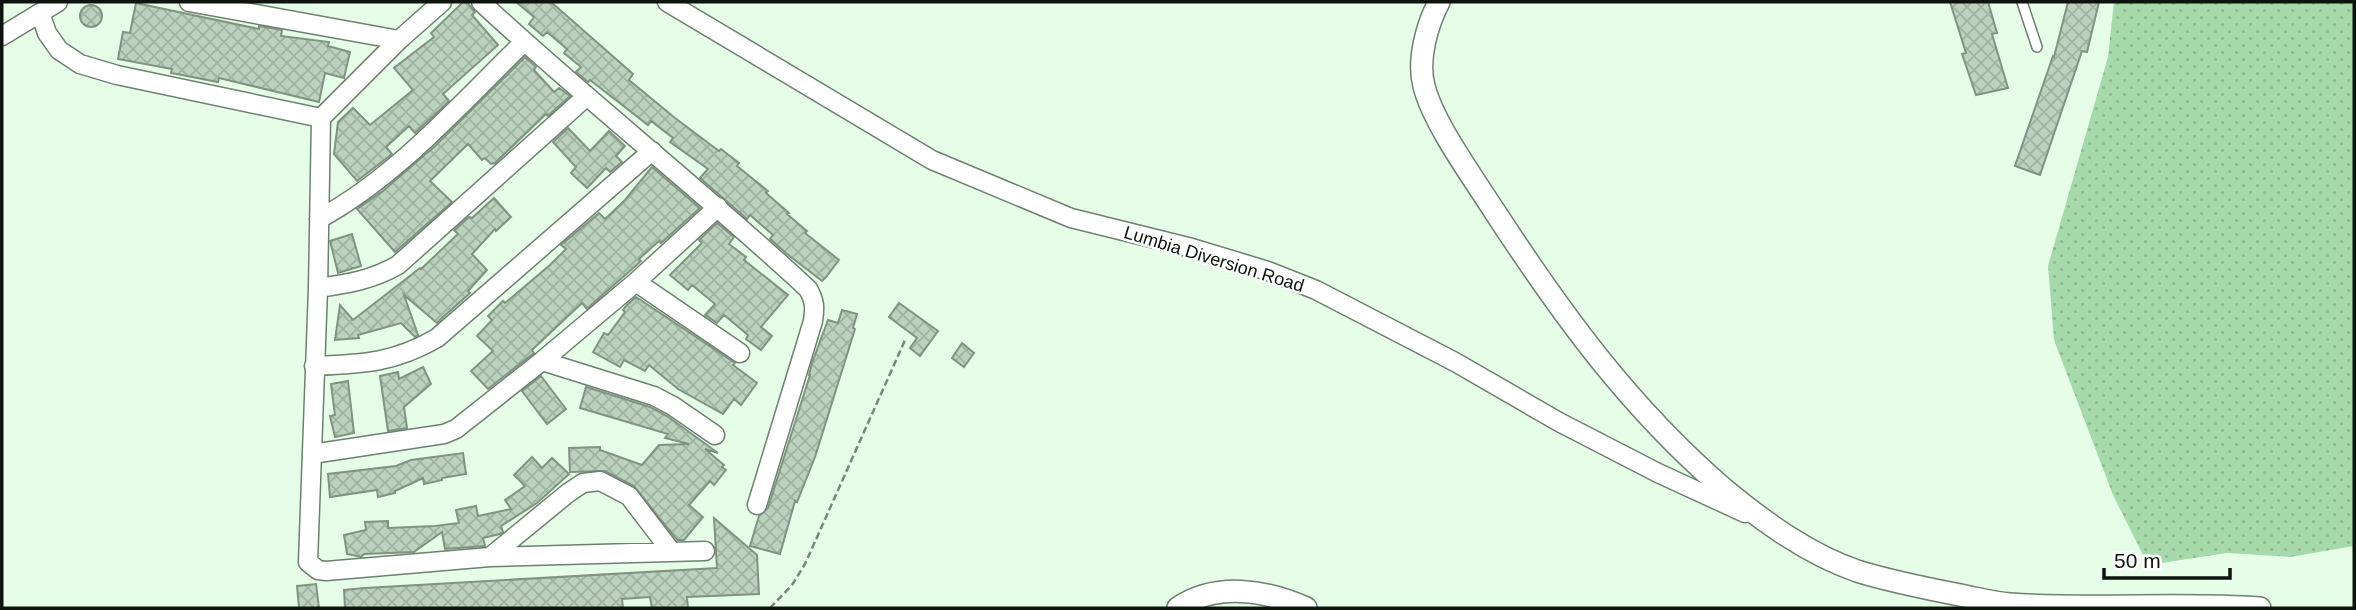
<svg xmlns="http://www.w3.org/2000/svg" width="2356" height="610" font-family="Helvetica,sans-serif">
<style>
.grass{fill:url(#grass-dots)}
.building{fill:url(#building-cross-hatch);stroke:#7f9481;stroke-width:2}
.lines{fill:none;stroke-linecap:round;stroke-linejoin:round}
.service-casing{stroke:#6c816e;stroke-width:12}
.minor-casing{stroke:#6c816e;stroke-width:21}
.tertiary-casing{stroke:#6c816e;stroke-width:24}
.path{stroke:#788779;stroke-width:2.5;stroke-dasharray:7 3.5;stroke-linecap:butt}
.service{stroke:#fff;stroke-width:9}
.minor{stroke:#fff;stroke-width:18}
.tertiary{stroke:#fff;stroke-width:21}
.labels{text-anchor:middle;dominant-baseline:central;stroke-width:5;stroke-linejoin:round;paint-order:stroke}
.street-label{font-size:18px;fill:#0c140d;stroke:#fff}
</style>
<defs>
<pattern id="grass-dots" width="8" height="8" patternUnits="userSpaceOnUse" patternTransform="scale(1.75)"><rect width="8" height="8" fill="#a6daab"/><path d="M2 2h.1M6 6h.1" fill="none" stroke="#8eba92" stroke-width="1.8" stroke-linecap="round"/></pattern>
<pattern id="building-cross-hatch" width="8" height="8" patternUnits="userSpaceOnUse" patternTransform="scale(1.75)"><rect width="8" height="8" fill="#bcd2be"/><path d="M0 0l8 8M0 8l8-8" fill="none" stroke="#a0b3a2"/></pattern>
</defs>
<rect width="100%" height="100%" fill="#e6fde8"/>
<path class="grass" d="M2114,2H2354V546L2290,557L2227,553L2148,565L2113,495L2054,340L2048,266L2108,57Z"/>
<path class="building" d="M463,2H467L475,12L472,15L498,45L443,94L449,101L444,106L415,133L409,126L386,147L392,154L357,181L334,154L338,122L353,108L370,125L413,90L394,68L434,37L431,33Z
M516,2H551L633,74L629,80L675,118L719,151L721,149L739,163L737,166L768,191L766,193L789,213L787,214L807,231L805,233L839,260L826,277L822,281L787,254L770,239L773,235L750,215L747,219L700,178L708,169L670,142L673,138L651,121L648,125L590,80L588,82L576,72L581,67L564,53L567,49L547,32L543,36L529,24L534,17Z
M1950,2H1988L1997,33L1992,34L2008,88L1976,95L1962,54L1966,53Z
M2068,2H2099L2087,52L2082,51L2040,175L2015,166L2053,56L2054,57Z
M136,3L259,29V26L282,30L281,36L329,42L328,46L350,52L344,78L325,73L319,102L219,78L218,82L192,77L171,73L172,69L118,59L123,32L130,33Z
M80 16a11 11 0 1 1 22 0a11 11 0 1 1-22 0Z
M525,57L536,67L534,70L554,92L559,88L570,96L548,116L546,114L495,163L491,164L485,158L482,160L468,144L430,181L452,202L395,252L357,209L383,191L435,146Z
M568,128L590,151L609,131L625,146L616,156L622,162L610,172L606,168L587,188L571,173L576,167L553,142Z
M652,167L700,208L661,243L659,241L639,259L641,261L587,309L582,303L532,350L534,353L488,389L471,371L493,351L477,336L492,320L488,316L503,301L505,303L550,265L566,249L561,245L599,213L605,219L625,200Z
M494,198L511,217L496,231L495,229L472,254L487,270L468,291L470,293L442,318L437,323L404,295L418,335L415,337L401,323L358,335L359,338L335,340L340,305L353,320L420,268L421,269L458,234L454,230L469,217L472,218Z
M717,223L734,237L729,244L746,257L744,260L788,295L761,327L772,336L761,350L746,339L748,335L724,315L717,323L705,315L715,304L692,285L688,290L670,275L702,243L699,240Z
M352,234L361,266L338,273L330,241Z
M636,297L735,363L733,365L757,383L741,405L734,399L723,414L678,389L649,365L645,371L624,360L620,367L593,352L604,333L608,335L625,312L623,310L627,305Z
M899,303L938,331L920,356L910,348L917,338L889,317Z
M842,310L857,314L853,328L855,329L815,457L797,502L795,501L780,554L750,546L759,516L768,508L810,375H809L812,363L828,320L838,323Z
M962,343L974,353L964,367L952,358Z
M423,367L431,384L404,407L407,428L388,431L380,376L398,372L399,379Z
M541,376L566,409L547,424L522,391Z
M348,381L354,433L335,437L330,416L335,415L331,384Z
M586,387L650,407L667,416L718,453L705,449L724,465L722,467L726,470L714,485L710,481L689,505L703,517L684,540H677L634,486L605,471L570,472L569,448L600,447V450L642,465L659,445L689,444L665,438L668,434L580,408Z
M463,453L466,474L442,478V480L424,484L423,478L395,491V493L378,497L377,490L330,497L328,474L396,466L411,460Z
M532,457L542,468L552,458L569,474L537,503L501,526L503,532L500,534L483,538L485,546L445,549L442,532L414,552L364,554L361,557L347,554L344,535L366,530L365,522L388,521V528L435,526L459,523L456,510L476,506L478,516L511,509L505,500L525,486L514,475Z
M714,518L757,555L759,594L687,597L688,608H652L650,597L622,599L623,608H345L344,590L365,588L717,568Z
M316,584L319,608H299L297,586Z"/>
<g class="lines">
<defs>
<path id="service" d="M2022,2L2037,47"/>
<path id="minor" d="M189,2L399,40
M442,2L399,40L321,118L318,288L308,562L318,570L326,571L490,557L705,551
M481,2C587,101 702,190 808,289C815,301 815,308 813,321L757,505
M667,2L932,160L1071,218L1192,248L1268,271L1316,290L1455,362L1559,422L1658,473L1745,513
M40,13L47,33L59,50L80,64L117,75L321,118
M2,36L58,2
M319,219C398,176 460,104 524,42
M636,282L740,353
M318,288C347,284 372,280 398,265L587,96
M542,361L654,396L673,406L715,435
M314,366C362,364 394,363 437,338L652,151
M312,454L444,434L456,429L542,361L636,282L718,207
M490,557L568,493L583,483L600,481L629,496L671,551"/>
<path id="tertiary" d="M1439,2C1427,25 1417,60 1424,86C1433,123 1474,179 1495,212C1563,316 1629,407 1724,489C1764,522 1808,554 1857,571C1892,582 1929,589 1965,596C1980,599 1995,603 2010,604C2093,610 2177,602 2260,608
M1178,608C1216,582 1266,590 1306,608"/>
</defs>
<use href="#service" class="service-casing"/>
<use href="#minor" class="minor-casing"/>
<use href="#tertiary" class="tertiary-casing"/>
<path class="path" d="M770,608L792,585L805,564L906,338"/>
<use href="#service" class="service"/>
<use href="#minor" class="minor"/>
<use href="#tertiary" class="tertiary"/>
</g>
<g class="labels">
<g class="street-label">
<text transform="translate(1214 259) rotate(17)">Lumbia Diversion Road</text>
</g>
</g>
<rect width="2356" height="610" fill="none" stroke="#0c140d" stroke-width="7"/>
<path d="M2104 568v10h126v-10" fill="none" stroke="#0c140d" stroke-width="3.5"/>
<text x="2114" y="568" font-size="21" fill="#0c140d" stroke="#ffffff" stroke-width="5" paint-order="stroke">50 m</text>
</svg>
